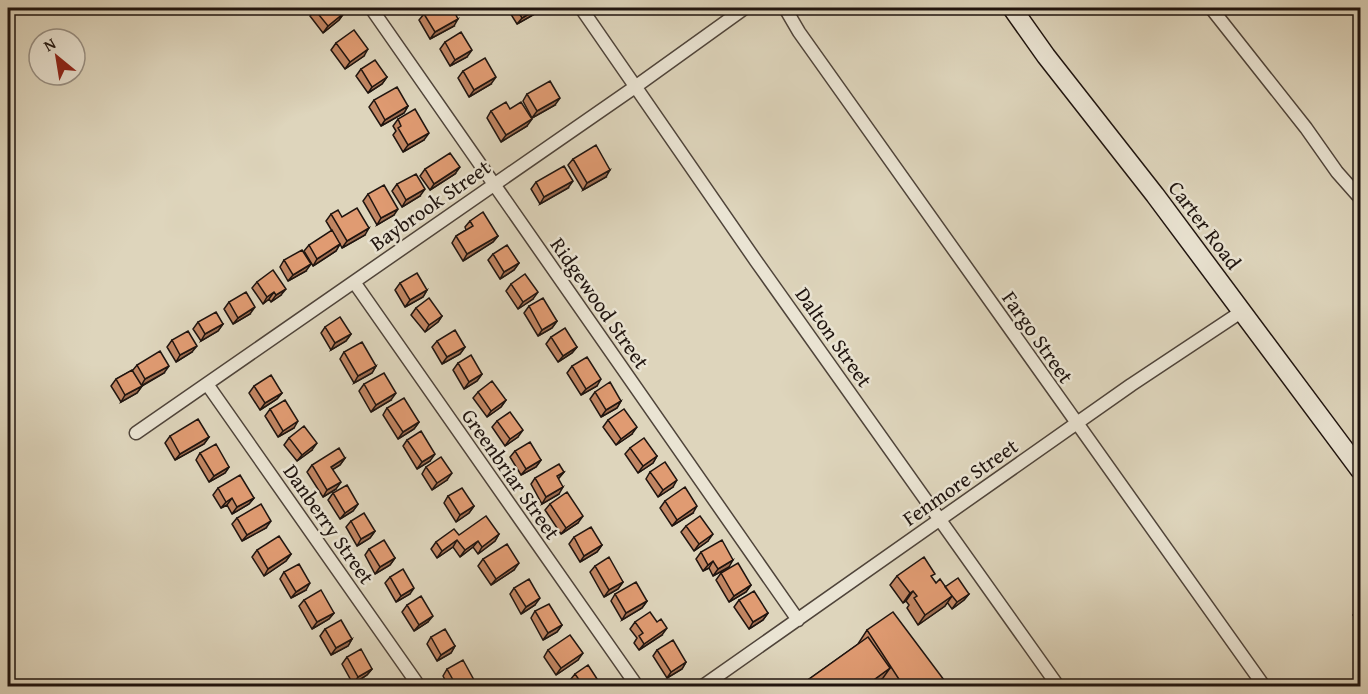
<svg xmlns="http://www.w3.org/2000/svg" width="1368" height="694" font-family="'Gentium Book Plus',serif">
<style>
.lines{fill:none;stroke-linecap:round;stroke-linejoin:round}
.minor-casing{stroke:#4f443a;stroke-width:15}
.secondary-casing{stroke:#1f140f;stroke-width:21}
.minor{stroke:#eae4d3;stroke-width:12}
.secondary{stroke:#eae4d3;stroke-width:18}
.wall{fill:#c18562;stroke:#1f140f;stroke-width:1.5}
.shaded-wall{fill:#9d6c50;stroke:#1f140f;stroke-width:1.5}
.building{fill:#e09b72;stroke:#1f140f;stroke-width:1.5}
.labels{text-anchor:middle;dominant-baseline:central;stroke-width:5;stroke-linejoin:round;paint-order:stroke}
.street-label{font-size:21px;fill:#1f140f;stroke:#eae4d3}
</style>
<rect width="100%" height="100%" fill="#ded5bc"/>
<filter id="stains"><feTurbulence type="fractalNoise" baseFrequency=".00333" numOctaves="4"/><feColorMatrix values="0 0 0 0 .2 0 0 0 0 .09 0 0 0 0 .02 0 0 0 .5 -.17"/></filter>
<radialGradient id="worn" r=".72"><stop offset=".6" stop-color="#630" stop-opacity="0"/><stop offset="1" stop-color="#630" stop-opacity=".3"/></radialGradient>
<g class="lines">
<defs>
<path id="minor" d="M371,8L798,620
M581,8L756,261L1058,686
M785,8L799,32L1264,686
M1211,8L1306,128L1337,172L1360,198
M354,282L637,686
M207,384L419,686
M136,433L635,87L745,8
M703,686L1131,385L1241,312"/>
<path id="secondary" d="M1012,8L1046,56L1155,195L1360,470"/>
</defs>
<use href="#minor" class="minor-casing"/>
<use href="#secondary" class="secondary-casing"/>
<use href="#minor" class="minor"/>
<use href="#secondary" class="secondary"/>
</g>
<path class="wall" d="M407,8H421L411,14Z
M507,8H542L540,11L517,24Z
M315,10L344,13L339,20L323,33L310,16Z
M424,14L454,26L430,39L419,20Z
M445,42L467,57L450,66L440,49Z
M336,43L364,56L345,69L331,50Z
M361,69L387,77L382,84L368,93L356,76Z
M463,71L491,84L469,97L458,78Z
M527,94L555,105L532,118L523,101Z
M374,100L408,106L404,113L381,126L369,107Z
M510,109L527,126L501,142L487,118L491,111Z
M398,119L424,140L403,152L393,135L396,131L393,126Z
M573,159L606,177L583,190L568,165Z
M425,169L455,174L430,190L420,176Z
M536,182L568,188L540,204L531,189Z
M397,184L420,196L402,207L392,191Z
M368,194L394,215L377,225L363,201Z
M331,214L342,217L365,235L342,248L340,244L336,251L313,266L304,251L309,245L338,241L326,221Z
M470,221L498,236L493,242L463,261L452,243L456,236L466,230L465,227Z
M493,254L519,263L514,270L500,279L488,260Z
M284,260L306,271L288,281L280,267Z
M257,282L281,295L271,302L269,299L263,304L252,288Z
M400,283L427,290L423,297L405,307L395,290Z
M511,284L533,299L518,309L506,291Z
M229,302L250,314L233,324L224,309Z
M529,306L557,321L552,328L538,336L524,313Z
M416,308L442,316L438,322L425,332L411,315Z
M198,322L223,324L218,331L201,341L193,329Z
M325,327L351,334L346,341L331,350L321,333Z
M551,337L577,347L572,353L558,362L546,344Z
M172,340L192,352L176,362L167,347Z
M437,341L465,347L460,354L442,364L432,347Z
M344,352L376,366L372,373L354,383L340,359Z
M458,363L482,374L477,381L464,389L453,370Z
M137,365L164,373L142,386L137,393L121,402L111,386L116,379L133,370Z
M572,366L597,386L581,395L567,373Z
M364,384L391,400L371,412L359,391Z
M254,386L282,393L277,399L260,410L249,393Z
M478,392L506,400L501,407L487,417L473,398Z
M595,392L621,401L617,408L601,417L590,399Z
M387,408L419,422L414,429L398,439L383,415Z
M270,409L294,428L278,437L265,416Z
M608,420L632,434L616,445L603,427Z
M497,421L518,437L505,446L492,427Z
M170,436L209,437L204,444L175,460L165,443Z
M289,438L312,450L297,461L284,445Z
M407,440L430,461L417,469L403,446Z
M630,448L657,456L653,463L638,473L625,454Z
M515,451L541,460L536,467L521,475L510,457Z
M200,453L229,467L225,473L209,482L196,460Z
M345,458L340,465L333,469L336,489L323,497L307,472L312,465Z
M426,467L447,480L432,490L422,474Z
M564,472L558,479L559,494L542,504L531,484L535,478Z
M650,472L673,487L658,497L646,479Z
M218,488L254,498L249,504L232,514L227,505L221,508L213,495Z
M333,493L358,504L353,511L340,519L328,500Z
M448,496L474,506L469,513L456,522L444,503Z
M665,501L693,513L672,526L660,508Z
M550,504L578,523L561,534L545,510Z
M237,518L266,528L242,541L232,524Z
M351,521L375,531L370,538L357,546L346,527Z
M686,526L708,541L694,551L681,532Z
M499,534L495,541L478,554L473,547L460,557L453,547L437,558L431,549L436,542L459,535Z
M574,537L602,545L597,552L580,562L569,544Z
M369,549L395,558L390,565L375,574L365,555Z
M257,550L291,554L286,561L264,576L252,557Z
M701,552L729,567L713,576L709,568L703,571L696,559Z
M483,559L514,570L491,585L478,566Z
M595,566L623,582L618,589L604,597L590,572Z
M284,572L306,590L291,598L280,579Z
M721,573L751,585L746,592L729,602L716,580Z
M897,576L932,578L936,583L945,587L969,594L964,600L952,609L947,602L945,606L918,625L907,608L909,605L906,601L903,603L890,585Z
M390,577L410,594L396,602L385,583Z
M514,588L535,605L521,614L510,594Z
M615,594L647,601L642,608L622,620L611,601Z
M304,600L334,613L329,619L312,629L299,606Z
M739,600L768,613L763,620L749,629L734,607Z
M407,605L428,622L414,631L402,612Z
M1360,605V625L1353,615Z
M535,611L562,625L557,632L543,640L531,618Z
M635,622L662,635L639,650L634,643L637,638L630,629Z
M325,629L352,639L348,646L331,655L320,636Z
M867,630L945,687H887L882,679L871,687H798L858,644Z
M431,637L455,646L451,653L437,661L427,644Z
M548,650L578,660L556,675L544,657Z
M657,650L686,662L682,669L667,678L653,656Z
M347,657L372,669L367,675L353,684L342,664Z
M447,669L469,686L449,687L443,676Z
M575,674L600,687H574L570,680Z"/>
<path class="shaded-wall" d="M415,8H421L411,14Z
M539,8H542L540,11L517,24L522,18Z
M344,13L339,20L323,33L328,26Z
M458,19L454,26L430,39L435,32Z
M368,49L364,56L345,69L350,62Z
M472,50L467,57L450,66L455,60Z
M387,77L382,84L368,93L372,87Z
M496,77L491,84L469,97L474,90Z
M560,98L555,105L532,118L537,111Z
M408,106L404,113L381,126L385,120Z
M532,119L527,126L501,142L506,135Z
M429,133L424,140L403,152L408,145Z
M460,167L455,174L430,190L434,184Z
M610,170L606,177L583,190L587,183Z
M573,181L568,188L540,204L544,197Z
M425,189L420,196L402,207L406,200Z
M398,209L394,215L377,225L381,218Z
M369,228L365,235L342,248L347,241Z
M498,236L493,242L463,261L467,254Z
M340,244L336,251L313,266L317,259Z
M519,263L514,270L500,279L504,272Z
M311,264L306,271L288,281L293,275Z
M286,289L281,295L271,302L276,295Z
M427,290L423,297L405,307L410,300Z
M274,292L269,299L263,304L267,297Z
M538,292L533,299L518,309L523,302Z
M255,307L250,314L233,324L238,318Z
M442,316L438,322L425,332L429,325Z
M557,321L552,328L538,336L542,330Z
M223,324L218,331L201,341L205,334Z
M351,334L346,341L331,350L335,343Z
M197,346L192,352L176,362L180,355Z
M465,347L460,354L442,364L447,357Z
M577,347L572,353L558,362L563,356Z
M169,366L164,373L141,386L145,379Z
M376,366L372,373L354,383L358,376Z
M482,374L477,381L464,389L469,382Z
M601,379L597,386L581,395L586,389Z
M142,386L137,393L121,402L125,395Z
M282,393L277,399L260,410L265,403Z
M396,393L391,400L371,412L376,405Z
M506,400L501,407L487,417L491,411Z
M621,401L617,408L601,417L606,410Z
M298,421L294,428L278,437L283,431Z
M419,422L414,429L398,439L403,432Z
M637,427L632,434L616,445L621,439Z
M523,430L518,437L505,446L510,439Z
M209,437L204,444L175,460L180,454Z
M317,443L312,450L297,461L302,455Z
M435,454L430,461L417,469L422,462Z
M657,456L653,463L638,473L643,466Z
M345,458L340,465L327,473L331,467Z
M541,460L536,467L521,475L526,469Z
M229,467L225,473L209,482L214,476Z
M564,472L559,478L552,483L557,476Z
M452,473L447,480L432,490L437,483Z
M677,480L673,487L658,497L663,490Z
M341,482L336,489L323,497L327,490Z
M563,487L559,494L542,504L546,497Z
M232,498L227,505L221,508L226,502Z
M254,498L249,504L232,514L237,507Z
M358,504L353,511L340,519L345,513Z
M474,506L469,513L456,522L460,515Z
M697,506L693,513L672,526L677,520Z
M583,516L578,523L561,534L566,528Z
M271,521L266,528L242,541L247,535Z
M375,531L370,538L357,546L361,539Z
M499,534L495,541L478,554L482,547Z
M713,534L708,541L694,551L699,544Z
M457,540L453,547L437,558L442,551Z
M478,541L473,547L460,557L465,550Z
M602,545L597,552L580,562L584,556Z
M291,554L286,561L264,576L268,569Z
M395,558L390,565L375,574L380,567Z
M733,560L729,567L713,576L718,569Z
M713,561L709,568L703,571L708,565Z
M519,563L514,570L491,585L496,579Z
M623,582L618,589L604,597L609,590Z
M310,583L306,590L291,598L296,592Z
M751,585L746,592L729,602L734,596Z
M414,588L410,594L396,602L401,596Z
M913,591L906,601L903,603L910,593Z
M969,594L964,600L952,609L957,602Z
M952,596L945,606L918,625L925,615Z
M540,598L535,605L521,614L526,607Z
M647,601L642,608L622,620L626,613Z
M334,613L329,619L312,629L317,622Z
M768,613L763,620L749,629L753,622Z
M433,616L428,622L414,631L419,625Z
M562,625L557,632L543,640L548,633Z
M667,628L662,635L639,650L644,644Z
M352,639L348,646L331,655L336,648Z
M455,646L451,653L437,661L441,655Z
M583,653L578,660L556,675L561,668Z
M686,662L682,669L667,678L671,672Z
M890,668L883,678L871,687H864Z
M372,669L367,675L353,684L358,677Z
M474,680L469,687H462Z"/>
<path class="building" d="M318,8H340L344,13L328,26L315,10Z
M435,8H452L458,19L435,32L424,14Z
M516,8H539L522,18Z
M354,30L368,49L350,62L336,43Z
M461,32L472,50L455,60L445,42Z
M485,58L496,77L474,90L463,71Z
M375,60L387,77L372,87L361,69Z
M550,81L560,98L537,111L527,94Z
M397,87L408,106L385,120L374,100Z
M506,102L510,109L521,102L532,119L506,135L491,111Z
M415,109L429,133L408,145L398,128L401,126L398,119Z
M596,145L610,170L587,183L573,159Z
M450,153L460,167L434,184L425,169Z
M564,166L573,181L544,197L536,182Z
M416,174L425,189L406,200L397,184Z
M384,185L398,209L381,218L368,194Z
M357,208L369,228L347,241L331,214L338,210L342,217Z
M483,212L498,236L467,254L456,236L473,226L470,221Z
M332,230L340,244L317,259L309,245Z
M507,245L519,263L504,272L493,254Z
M302,250L311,264L293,275L284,260Z
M273,270L286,289L276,295L274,292L267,297L257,282Z
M417,273L427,290L410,300L400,283Z
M525,274L538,292L523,302L511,284Z
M246,292L255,307L238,318L229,302Z
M429,298L442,316L429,325L416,308Z
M543,298L557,321L542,330L529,306Z
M216,312L223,324L205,334L198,322Z
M340,317L351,334L335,343L325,327Z
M565,328L577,347L563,356L551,337Z
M455,330L465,347L447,357L437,341Z
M188,331L197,346L180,355L172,340Z
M362,342L376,366L358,376L344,352Z
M160,351L169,366L145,379L137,365Z
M471,355L482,374L469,382L458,363Z
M587,357L601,379L586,389L572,366Z
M132,370L142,386L125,395L116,379Z
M384,373L396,393L376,405L364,384Z
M271,375L282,393L265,403L254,386Z
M492,381L506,400L491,411L478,392Z
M610,382L621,401L606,410L595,392Z
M404,398L419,422L403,432L387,408Z
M285,400L298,421L283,431L270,409Z
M624,409L637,427L621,439L608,420Z
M510,412L523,430L510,439L497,421Z
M198,419L209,437L180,454L170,436Z
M304,426L317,443L302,455L289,438Z
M421,431L435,454L422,462L407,440Z
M644,438L657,456L643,466L630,448Z
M530,442L541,460L526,469L515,451Z
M216,444L229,467L214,476L200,453Z
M339,448L345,458L331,467L341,482L327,490L312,465Z
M441,457L452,473L437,483L426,467Z
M665,462L677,480L663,490L650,472Z
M559,464L564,472L557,476L563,487L546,497L535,478Z
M240,475L254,498L237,507L232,498L226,502L218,488Z
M347,485L358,504L345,513L333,493Z
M685,487L697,506L677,520L665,501Z
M462,488L474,506L460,515L448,496Z
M567,492L583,516L566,528L550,504Z
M261,504L271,521L247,535L237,518Z
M364,513L375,531L361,539L351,521Z
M486,516L499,534L482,547L478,541L465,550L457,540L442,551L436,542L454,529L459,535Z
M700,516L713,534L699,544L686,526Z
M591,527L602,545L584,556L574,537Z
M279,536L291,554L268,569L257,550Z
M384,540L395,558L380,567L369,549Z
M722,540L733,560L718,569L713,561L708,565L701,552Z
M507,544L519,563L496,579L483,559Z
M609,557L623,582L609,590L595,566Z
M924,557L935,574L931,576L936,583L940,579L952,596L925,615L914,598L917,596L913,591L910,593L897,576Z
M738,563L751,585L734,596L721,573Z
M299,564L310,583L296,592L284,572Z
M403,569L414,588L401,596L390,577Z
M958,578L969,594L957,602L945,587Z
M529,579L540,598L526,607L514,588Z
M636,582L647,601L626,613L615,594Z
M321,590L334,613L317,622L304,600Z
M754,591L768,613L753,622L739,600Z
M421,596L433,616L419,625L407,605Z
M549,604L562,625L548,633L535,611Z
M650,612L657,622L661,619L667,628L644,644L639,636L643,633L635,622Z
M893,612L947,684L944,687H904L867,630Z
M341,620L352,639L336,648L325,629Z
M445,629L455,646L441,655L431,637Z
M570,635L583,653L561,668L548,650Z
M868,637L890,668L864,687H798Z
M673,640L686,662L671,672L657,650Z
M361,649L372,669L358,677L347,657Z
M463,660L474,680L462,687H457L447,669Z
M588,665L601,685L599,687H584L575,674Z
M382,682L385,687H374Z"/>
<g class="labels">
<g class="street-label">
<text transform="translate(430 205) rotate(-35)">Baybrook Street</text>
<text transform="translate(1205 225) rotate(53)">Carter Road</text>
<text transform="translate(600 303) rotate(55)">Ridgewood Street</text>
<text transform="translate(834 337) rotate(55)">Dalton Street</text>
<text transform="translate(1038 337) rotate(55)">Fargo Street</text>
<text transform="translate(511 474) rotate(55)">Greenbriar Street</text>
<text transform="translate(960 482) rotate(-35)">Fenmore Street</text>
<text transform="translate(329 524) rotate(55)">Danberry Street</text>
</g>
</g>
<rect width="1368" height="694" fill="none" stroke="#ded5bc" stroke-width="30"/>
<rect x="9" y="9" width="1350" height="676" fill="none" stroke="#1f140f" stroke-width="3"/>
<rect x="15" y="15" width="1338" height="664" fill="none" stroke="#1f140f" stroke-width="1.5"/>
<g transform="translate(57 57) rotate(330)"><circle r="28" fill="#eae4d3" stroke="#999185" stroke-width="1.5"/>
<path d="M0-4.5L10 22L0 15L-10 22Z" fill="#8f2418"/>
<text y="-9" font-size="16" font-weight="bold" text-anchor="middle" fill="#1f140f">N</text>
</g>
<rect width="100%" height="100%" filter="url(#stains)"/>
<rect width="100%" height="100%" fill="url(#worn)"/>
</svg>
